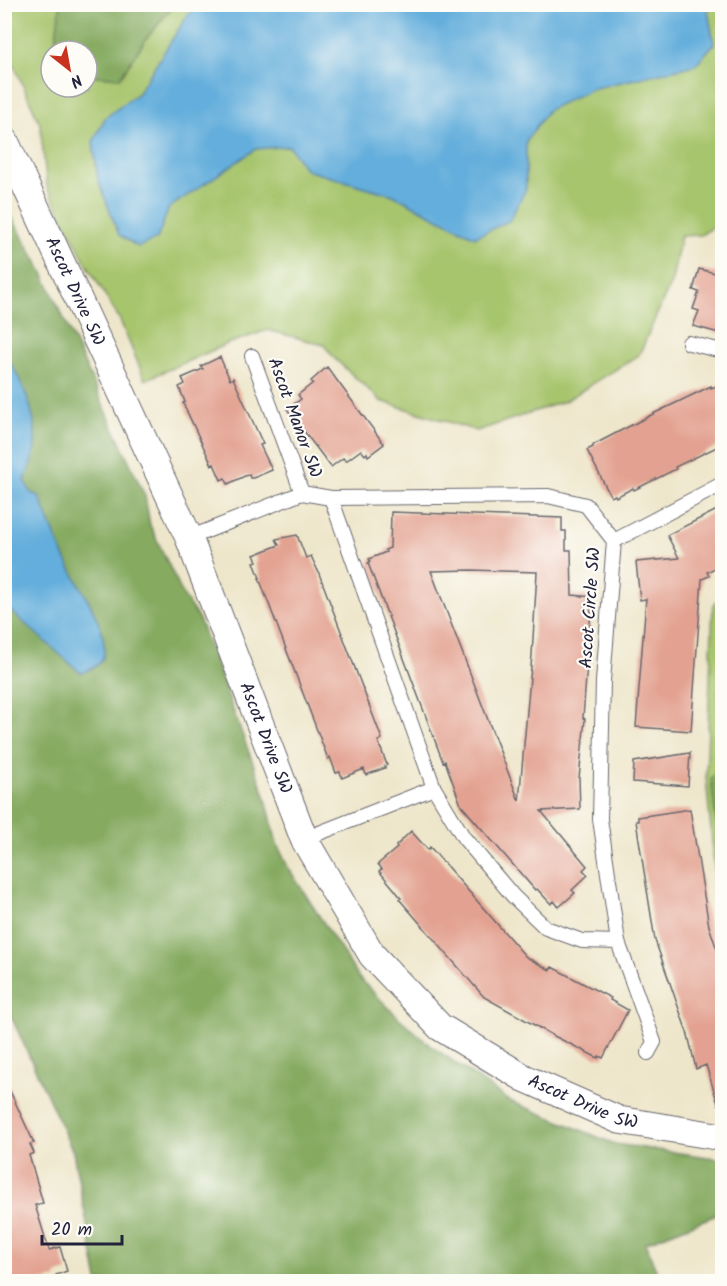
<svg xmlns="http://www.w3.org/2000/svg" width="727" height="1286" font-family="Kalam,sans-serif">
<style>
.green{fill:#a7c56d;stroke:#647454;stroke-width:1.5;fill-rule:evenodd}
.forest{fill:#85aa60;stroke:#54664e;stroke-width:1.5}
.water{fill:#63aedc;stroke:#42688c;stroke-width:1.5}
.building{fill:#e3a291;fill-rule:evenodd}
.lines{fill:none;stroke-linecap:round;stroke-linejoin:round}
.lane-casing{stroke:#69676d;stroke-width:16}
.street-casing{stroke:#69676d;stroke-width:29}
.lane{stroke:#fff;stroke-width:14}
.street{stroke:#fff;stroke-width:27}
.labels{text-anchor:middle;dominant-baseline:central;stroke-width:4.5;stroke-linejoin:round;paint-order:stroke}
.street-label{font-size:18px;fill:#22223b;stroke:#fdfcf7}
</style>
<rect width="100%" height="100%" fill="#fdfcf7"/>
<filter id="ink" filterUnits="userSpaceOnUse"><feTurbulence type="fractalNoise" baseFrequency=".0167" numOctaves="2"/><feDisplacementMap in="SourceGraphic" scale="12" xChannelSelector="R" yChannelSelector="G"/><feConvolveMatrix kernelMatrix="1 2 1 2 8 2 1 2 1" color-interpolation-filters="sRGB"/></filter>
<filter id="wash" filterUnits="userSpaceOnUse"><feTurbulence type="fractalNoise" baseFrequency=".008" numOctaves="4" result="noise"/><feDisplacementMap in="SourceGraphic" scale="24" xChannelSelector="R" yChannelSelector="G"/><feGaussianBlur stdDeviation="1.35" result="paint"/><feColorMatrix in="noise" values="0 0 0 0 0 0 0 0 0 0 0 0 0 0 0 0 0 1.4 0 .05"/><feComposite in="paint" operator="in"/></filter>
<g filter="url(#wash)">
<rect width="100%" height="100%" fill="#eee6ca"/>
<path class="green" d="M14,4L722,5V224L716,225L701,235L681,236L672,280L639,355L565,401L477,431L381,401L334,358L324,345L268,330L227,344L145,380L119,318L87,265L47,187L40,124L5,45L4,13ZM51,51H87V87H51Z
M722,595V929L719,916L706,777L713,606Z"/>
<path class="forest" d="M62,5V4L174,5L146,39L120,78L87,75V51H54L60,7Z
M4,203L43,273L145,496L150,525L184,597L199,619L265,795L277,844L289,869L359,978L399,1018L430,1045L510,1101L615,1144L722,1159V1213L645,1243L661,1281H98L73,1152L5,1003Z
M722,768V874L711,778Z"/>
<path class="water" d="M208,4L707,5L714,44L695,65L591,89L548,110L526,141V189L509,221L475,237L393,195L306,170L289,146L256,149L169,208L157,239L138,247L119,235L98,180L93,142L105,118L138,93L189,13Z
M4,353C22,379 37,413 35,445C35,456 28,470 25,481L31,493L39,496C48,517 56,540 66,560C78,584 107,625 104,653C103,665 91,669 81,673L5,606Z"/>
<g id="blocks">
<path class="building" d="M699,269L723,275V334L693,326L699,311L693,309L699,292L693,290Z
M220,357L230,380L233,378L263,444L260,445L272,470L253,478H250L249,474L228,484L225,478L221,480L214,464L212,465L183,403L185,402L179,387L185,384L182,378L203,369L201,366Z
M327,367L384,444L368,456L367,453L365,455L361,450L346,461L343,458L331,467L287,409L301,399L298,395L313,383L311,381Z
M723,384V444L675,467L676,469L634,490L633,488L616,497L615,495L611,497L587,450L593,447V445L655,413L711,386V388Z
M723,507V564L707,572L709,576L702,579L691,731L636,727L646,599L640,600L636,562L679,558L667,535Z
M391,512L562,518V531H566V550H571L572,595L592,597L583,718L585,719L579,778L580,809L541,811L587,866L583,870L588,875L572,890L575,893L559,907L554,901L551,904L537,889L535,890L461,805L445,761L443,762L368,563L370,562L369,559L386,552L385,550L390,548ZM471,570L537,572L532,655L519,801L431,571Z
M297,535L306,558L311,556L318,571L382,739L378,741L387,765L385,766V768L366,775L364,769L342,778L340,772L336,773L330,757L328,759L259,578H260L254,562L257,561L254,555L279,545L276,539Z
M690,753L688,786L633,782L634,762Z
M690,809L709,926L723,967V1103L718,1104L706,1065L696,1069L688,1035L655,940L636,821H638V817Z
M411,831L428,850L430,847L526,957L550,970L552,967L611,998L610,1000L628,1010L603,1058L599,1056L598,1058L554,1036L484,997L399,899L401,898L395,890L379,871L382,869L378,864L397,848L396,846Z
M4,1078L34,1143L30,1144L34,1153L29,1155L43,1203L35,1205L49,1250L60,1247L67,1271L56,1275L57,1278L45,1281H4Z"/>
</g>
</g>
<g filter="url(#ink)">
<use href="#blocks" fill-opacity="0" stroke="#69676d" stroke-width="1.5"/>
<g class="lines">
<defs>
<path id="lane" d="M689,343L722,351
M252,356L302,493
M331,498L434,788L464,838L513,896L546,928L582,941L618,942
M189,538L302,493L331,498L548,496L586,505L614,541L603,681L600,819L618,942L654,1042L648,1053
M614,541L722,484
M304,839L434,788"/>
<g id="street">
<path id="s1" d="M4,139L189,538L304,839L372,955L440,1027L524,1078L619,1120L722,1137"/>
</g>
</defs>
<use href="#lane" class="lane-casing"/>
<use href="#street" class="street-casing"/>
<use href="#lane" class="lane"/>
<use href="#street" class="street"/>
</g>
</g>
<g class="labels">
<g class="street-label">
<text stroke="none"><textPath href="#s1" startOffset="168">Ascot Drive SW</textPath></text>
<text transform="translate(294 418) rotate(70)">Ascot Manor SW</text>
<text transform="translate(591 608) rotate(-86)">Ascot Circle SW</text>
<text stroke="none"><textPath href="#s1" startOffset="654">Ascot Drive SW</textPath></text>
<text stroke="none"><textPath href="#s1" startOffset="1158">Ascot Drive SW</textPath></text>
</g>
</g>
<rect width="727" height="1286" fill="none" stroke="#fdfcf7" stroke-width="24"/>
<g transform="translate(69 69) rotate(149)"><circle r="28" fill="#fdfcf7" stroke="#a5a5ac" stroke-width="1.5"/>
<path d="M0-4.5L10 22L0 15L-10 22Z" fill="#c8321e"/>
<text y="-9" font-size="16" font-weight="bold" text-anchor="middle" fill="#22223b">N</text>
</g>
<path d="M42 1235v9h80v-9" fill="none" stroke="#22223b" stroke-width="3"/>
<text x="51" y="1235" font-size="18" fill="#22223b" stroke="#fdfcf7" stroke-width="4.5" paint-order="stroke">20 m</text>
</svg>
